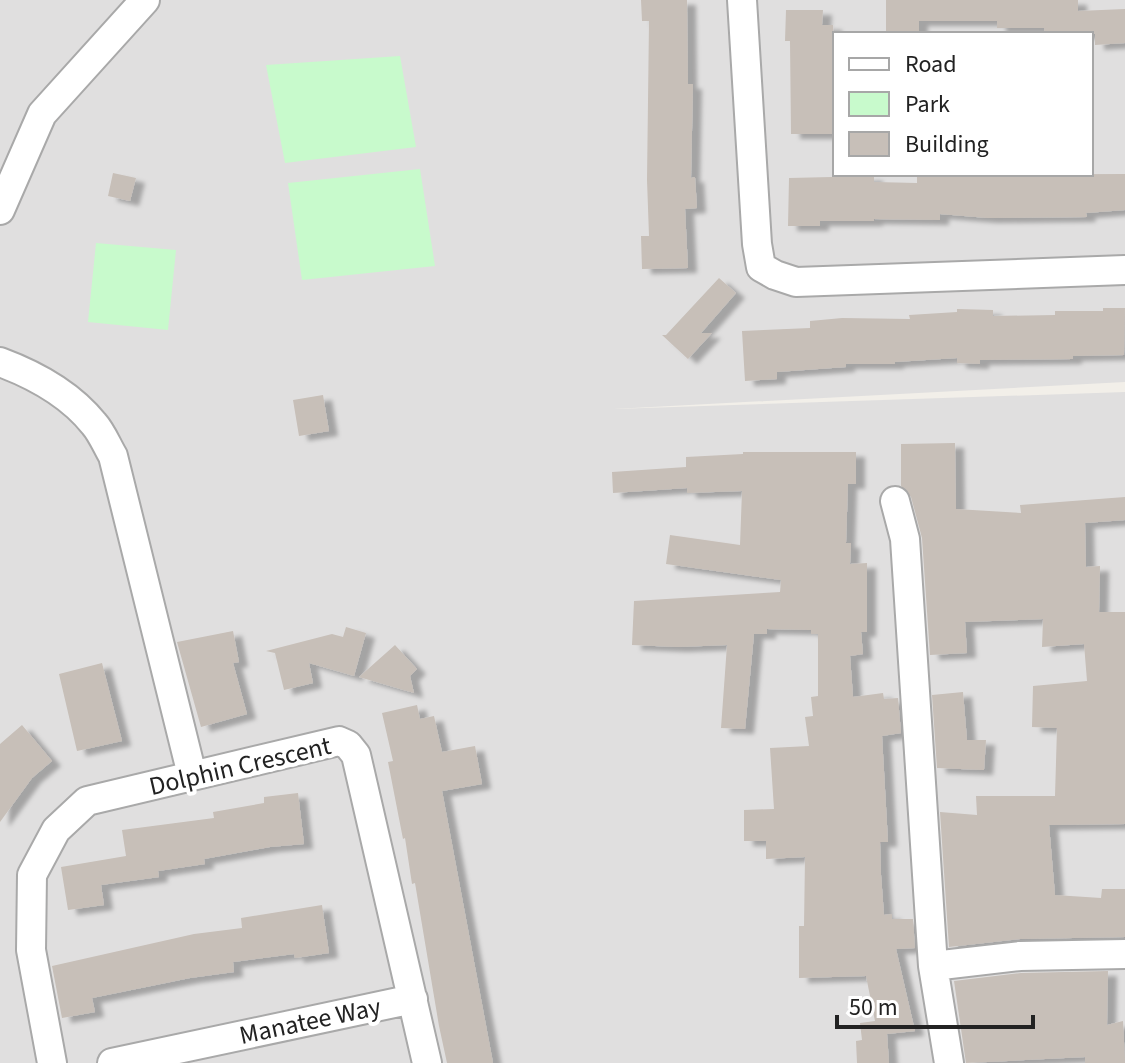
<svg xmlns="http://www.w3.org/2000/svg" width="1125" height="1063" font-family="'Source Sans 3',sans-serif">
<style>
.residential{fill:#e0dfdf;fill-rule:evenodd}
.park{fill:#c8facc}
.building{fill:#c7bfb8;filter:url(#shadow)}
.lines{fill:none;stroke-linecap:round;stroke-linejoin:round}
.minor-casing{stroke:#a9a9a9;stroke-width:32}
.minor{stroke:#fff;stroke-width:28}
.labels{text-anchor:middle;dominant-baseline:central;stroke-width:8;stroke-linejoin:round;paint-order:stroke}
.street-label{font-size:26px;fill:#222;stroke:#fff}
</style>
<defs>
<filter id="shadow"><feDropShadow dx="9" dy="5" stdDeviation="2" flood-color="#0004"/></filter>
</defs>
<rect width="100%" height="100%" fill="#f2efe9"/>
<path class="residential" d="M0,0H1125V382L614,409L1125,392V1063H0ZM835,34H1091V174H835Z"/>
<path class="park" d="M400,56L416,147L285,163L266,65Z
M420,169L435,266L302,280L288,183Z
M96,243L176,250L168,330L88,322Z"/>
<path class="building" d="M641,0H687L688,84H693L691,178L695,177L697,208L685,209L688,268L642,269L641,236H649L647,180L649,21H642Z
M886,0H1078V11L1125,9V43L1095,45V34H1045L1044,28H997V21H919V31H886Z
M786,10H823L822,25H833L835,134H791L790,41H785Z
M113,173L136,178L130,201L108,196Z
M1125,174V210L1086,213L1087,217L988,218L940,214V220L874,219V221H820V226H788L789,178L874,176V182L917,183V175Z
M719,278L736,293L701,333H712L688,359L662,335H666Z
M1103,308H1125L1124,355L1073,356V359L980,360V364L957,363V358L895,362V364H846V367L777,372V379L745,381L742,331L810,328V321L842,318L910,319L909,315L957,312V309L993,310V316L1055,315V311H1103Z
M323,395L329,431L299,436L293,400Z
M955,443L956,509L1021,513L1020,505L1125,497V520L1085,523L1086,567L1100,566L1099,612H1125V824L1049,825L1055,895L1101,898L1102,889H1125V937L1020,939L949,947L940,812L977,815L976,796H1055L1057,728L1032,727L1033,686L1087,681L1084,644L1042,647L1043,619L965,622L967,653L930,655L922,538L911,497L901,486V444Z
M743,452H856V484H848L846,543H851L850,564L867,563V632H861L863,654L850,656L853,697L883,693L884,699L898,698L901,733L882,736L888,842H880L881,875L884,915L892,914V919H913L915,948L896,949L915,1031L887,1034L889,1063H857L856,1041L862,1040L860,1023L875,1021L866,976L799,978V926H804L805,857L766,859V841H744V810L774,809L770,748L809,746L805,717L813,716L811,697L818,696V634H811V630L767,629V634H754L745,729L721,728L727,645L678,647L632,645L634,601L780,592L781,580L666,564L670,535L740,545L742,491L687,493V488L613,493L612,472L686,467V457L743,454Z
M346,627L366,633L354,676L309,663L313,683L284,690L275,653L266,651L332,634L343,637Z
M233,631L239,662L233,663L247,714L201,727L177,642Z
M395,645L417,669L410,676L414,693L359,677Z
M102,663L122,741L77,751L59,674Z
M963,692L967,740H986L984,770L937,768L932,695Z
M417,705L420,719L434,716L442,752L475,746L482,784L442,791L493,1063H447L439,1026L415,883L412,884L405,838L403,839L388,762L393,761L382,713Z
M22,725L52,761L32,778L0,822V744Z
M298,793L304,844L270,847L204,859L205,864L158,871L159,877L101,885L104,905L68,910L61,867L126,856L122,830L214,818L213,812L264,803V797Z
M322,905L329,953L295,958L294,954L233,962L234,972L190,978L92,998L95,1012L62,1018L52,966L194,934L242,928L241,918Z
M1108,971L1107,1025L1123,1021L1125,1063H1085V1057L966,1063L954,981L1021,973Z"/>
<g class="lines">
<defs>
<path id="minor" d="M742,0L757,244L761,267L775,275L796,282L1125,270
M0,210L42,114L145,0
M0,362C35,375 70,394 94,424C102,433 107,446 113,456L192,775
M895,501L905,539L933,966L949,1063
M933,966L1020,956L1125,954
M52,1063L31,950L32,875L56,830L87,801L339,741L348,745L356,755L427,1063
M112,1063L413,999"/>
</defs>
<use href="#minor" class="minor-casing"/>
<use href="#minor" class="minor"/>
</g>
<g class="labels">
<g class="street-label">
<text transform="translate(240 766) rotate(-13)">Dolphin Crescent</text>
<text transform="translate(310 1021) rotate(-12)">Manatee Way</text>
</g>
</g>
<rect x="833" y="32" width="260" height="144" fill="#ffffff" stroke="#a7a7a7" stroke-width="2"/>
<rect x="849" y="58" width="40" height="12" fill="#ffffff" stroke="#a7a7a7" stroke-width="2"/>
<text x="905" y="72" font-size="24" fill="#222222">Road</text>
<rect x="849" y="92" width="40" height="24" fill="#c8facc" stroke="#a7a7a7" stroke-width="2"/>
<text x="905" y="112" font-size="24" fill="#222222">Park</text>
<rect x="849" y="132" width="40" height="24" fill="#c7bfb8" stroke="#a7a7a7" stroke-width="2"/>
<text x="905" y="152" font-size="24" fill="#222222">Building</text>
<path d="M837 1015v12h196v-12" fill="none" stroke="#222222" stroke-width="4"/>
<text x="849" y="1015" font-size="24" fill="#222222" stroke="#ffffff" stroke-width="6" paint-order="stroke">50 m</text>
</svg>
